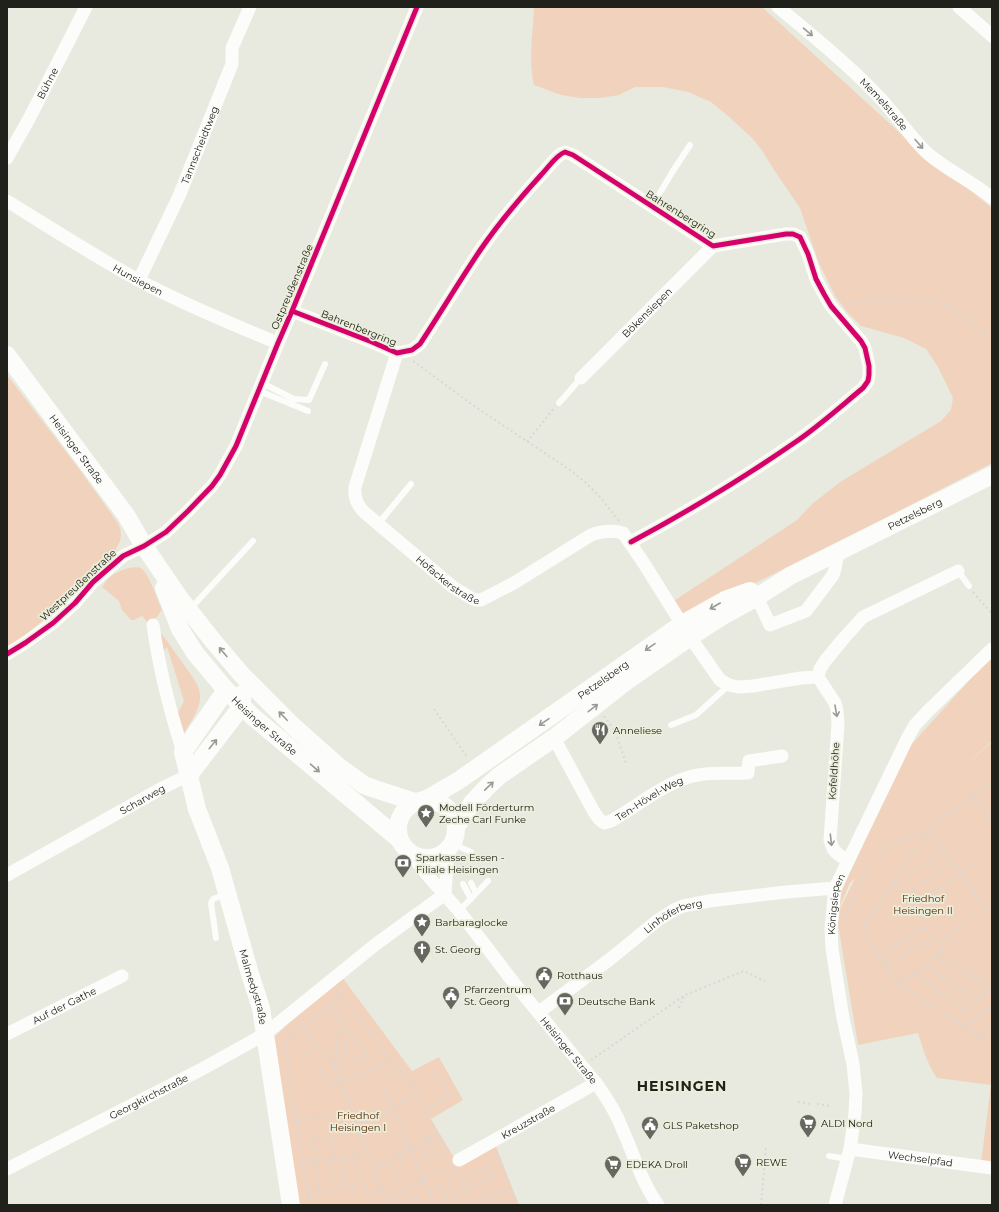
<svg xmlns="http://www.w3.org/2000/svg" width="999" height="1212" font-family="Montserrat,sans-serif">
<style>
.green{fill:#f1d3bd}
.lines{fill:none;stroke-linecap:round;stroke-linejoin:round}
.path{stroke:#d8d8d5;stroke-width:2;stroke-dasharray:2 3;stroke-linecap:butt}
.lane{stroke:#fcfcfa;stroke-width:6}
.street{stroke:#fcfcfa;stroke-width:13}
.secondary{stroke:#fcfcfa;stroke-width:18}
.cycleway-casing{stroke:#ebeedb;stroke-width:8}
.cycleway{stroke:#d6006c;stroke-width:5}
.oneway{stroke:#999995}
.labels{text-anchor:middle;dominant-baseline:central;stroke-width:3.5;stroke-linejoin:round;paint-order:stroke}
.street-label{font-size:10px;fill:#20211a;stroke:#ebeedb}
.poi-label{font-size:10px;fill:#20211a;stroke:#ebeedb;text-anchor:start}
.park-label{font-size:10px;fill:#532503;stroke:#ebeedb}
.district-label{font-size:14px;font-weight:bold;letter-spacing:1px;fill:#20211a;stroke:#ebeedb}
</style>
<rect width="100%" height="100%" fill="#e8eadf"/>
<path class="green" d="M534,7H762L910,142L992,208V463L895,513L682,620L672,602L797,520L812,504L840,482L941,421L951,410L953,398L938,367L926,349L904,338L861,326L847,312L835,296L818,261L800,208L774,170L763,152L752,138L728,116L711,102L688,92L663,87H635L619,95L600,98H580L561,95L534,85C528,60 533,33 534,7Z
M7,375L77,466L118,523C124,536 120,543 113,554C79,587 47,622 7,647Z
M129,568C133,568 139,566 142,569C149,574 158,601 162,610L156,618L149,624L142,616L134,620H131L122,610L119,601L102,587C108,576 117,571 129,568Z
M159,631L162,634L194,679C208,700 195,714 184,733L177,714L184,701L183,698L167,647L162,652Z
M992,655V741L964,766L992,742V1164L981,1163L991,1085L937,1078C927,1064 923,1049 918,1033L858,1045L838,924L840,909L855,878L850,883L840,906L838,904L841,893L872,824L911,745Z
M342,977L412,1071L439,1057L463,1100L431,1119L459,1166L496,1146L519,1205H297L273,1038L304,1009Z"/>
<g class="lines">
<path class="path" d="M844,304C879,299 927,293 959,313C971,320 982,331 992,341
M413,361L477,408L570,470L585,482L600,497L619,521
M527,442L554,408
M973,592L992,614
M434,709L467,757
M604,716L615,731L626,763
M992,783L932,825L864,927L862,932L899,984L905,989L992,1044
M974,795L992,822
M894,882L933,937L938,942
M896,884L944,851
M904,895L953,862
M913,907L992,852
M844,920C857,887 873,848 909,836C917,834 926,831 934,835L985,908
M942,952L992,984
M879,956L925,926
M936,957L989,990
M925,965L977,999
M887,967L933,937
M913,974L964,1008
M899,983L942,952L939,942L992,904
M336,991L386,1053L389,1060L383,1064L341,1083L382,1190L368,1195L354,1156
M329,1006L366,1054L357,1059L334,1067
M679,1008L684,997
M951,1017L992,988
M965,1026L992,1007
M292,1035L331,1085L341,1083L334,1067L302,1027
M979,1035L992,1025
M389,1060C403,1069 414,1092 422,1107C431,1124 440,1140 449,1156
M591,1060L685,995L744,971L765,981
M334,1066L338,1057L349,1049L338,1035L339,1031L344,1027
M334,1066L338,1035
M382,1081L402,1073
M410,1085L435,1071L449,1096L424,1110
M384,1089L435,1205
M798,1102L812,1104
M817,1104L830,1106
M372,1107L376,1117
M297,1120L352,1112
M357,1126L416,1096
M428,1138L438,1157
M419,1143L428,1160
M496,1152L517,1205
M398,1154L406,1170
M342,1157L346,1187
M328,1159L331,1181
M387,1160L397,1179
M303,1163L354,1156L367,1151
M373,1168L437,1134
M456,1171L470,1205
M448,1180L458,1203L455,1205
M439,1184L448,1205
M462,1187L470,1184L472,1188L494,1178L488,1167L467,1179L470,1184
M381,1190L388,1205
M319,1191L312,1137L332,1135L335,1158
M307,1193L355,1186
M394,1196L399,1205
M416,1197L420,1205
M406,1202L407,1205
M502,1202L503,1205
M309,1205L285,1041L340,997
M378,1205L449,1166
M470,1205L510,1188
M761,1205L766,1146"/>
<path class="lane" d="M652,206L673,171L690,145
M262,383L294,399L309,400L325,364
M259,391L308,411
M559,403L581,378
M378,524L411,484
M958,571L969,586
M190,609L253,541
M671,725L696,715L729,685
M453,841L462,848L471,852
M471,883L476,893
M463,884L471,899
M459,911L488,881
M216,938L211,903L213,899L226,894
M829,1156L847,1159"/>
<g class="street">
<path id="s1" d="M778,7C813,36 849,65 880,98C896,115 909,135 925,151C944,169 971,180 992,198"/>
<path d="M959,7L992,36"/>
<path id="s2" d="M7,158L30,117L86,7"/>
<path id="s3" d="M7,201C51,228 94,256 140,281C184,304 231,324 278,343"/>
<path id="s4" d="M139,280L179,196L232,64V48L250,7"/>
<path d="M292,311L372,342L397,353L412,350L420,344C441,312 460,280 481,249C499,223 520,198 541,175C548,168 556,155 565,152L573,155L713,246L786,234H793L800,237L808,254L816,279L824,294L831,306L861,341L865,348L869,366V375L868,381L863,388C840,407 818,427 794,443C742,479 687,512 631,542"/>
<path id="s5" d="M397,353L355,487C354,497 357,505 364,512L453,587L471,598L476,600H481L514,583L591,535C602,531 612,530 623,533L643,562L690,637L720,680L729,685L738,687L753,686L801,678L818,677"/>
<path id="s6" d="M581,378L713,246"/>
<path d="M757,597L770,625L806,611L833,575L835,569L838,552"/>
<path d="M153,625C159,668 170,711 183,752"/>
<path d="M7,654L25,643L53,623L75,603L93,582L123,556L144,546L166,532L188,511L212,486L220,475L236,446L278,343L292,311L417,7"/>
<path d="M818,677L835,703L837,711L838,724L830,840C833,853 838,854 848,861"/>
<path d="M818,677L820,669L825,661L844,638L863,617L958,571"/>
<path id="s7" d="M554,738L594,812L599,819L604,823L611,821C636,807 659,787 686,778C705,771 728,774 748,773L749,761L782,756"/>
<path id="s8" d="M411,854L429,877L459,911L514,983L596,1083C606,1097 615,1110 621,1126C633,1152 641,1181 658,1205"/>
<path id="s9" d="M7,875L164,787L189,775"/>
<path d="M445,894L448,849"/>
<path id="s10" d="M539,1012L609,960L658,920L674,910L683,906L709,901L786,892L835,888"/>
<path id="s11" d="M7,1034L122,976"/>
<path id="s12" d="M850,1149L992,1168"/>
<path id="s13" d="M459,1160L596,1083"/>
<path id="s14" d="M7,1169L204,1068L265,1034L376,944L445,894"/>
<path id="s15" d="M835,1205L850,1149L855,1113L856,1093L853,1064L843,1018L832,949L831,928L835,888L908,737L915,725L928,711L992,649"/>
</g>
<g class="secondary">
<path id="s16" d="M7,355L126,515L144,546L181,600L214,642L242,675L293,726L338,766L364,785L375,789L415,802"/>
<path id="s17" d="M164,588L180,629L195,653L226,690L252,716L399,839"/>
<path id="s18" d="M226,690L183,752L197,809L220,868L250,974L261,1008L291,1205"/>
<path d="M189,775L199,762L242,706V694"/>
<circle cx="427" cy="829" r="29"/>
<path id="s19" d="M425,800L458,781L682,624L725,600L750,591"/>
<path id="s20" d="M456,827L472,803L488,786L499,776L554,738L628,680L690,637L726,614L757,597L790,576L992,475"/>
</g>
<defs>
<path id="cycleway" d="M292,311L372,342L397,353L412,350L420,344C441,312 460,280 481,249C499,223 520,198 541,175C548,168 556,155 565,152L573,155L713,246L786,234H793L800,237L808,254L816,279L824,294L831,306L861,341L865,348L869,366V375L868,381L863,388C840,407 818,427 794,443C742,479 687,512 631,542
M7,654L25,643L53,623L75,603L93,582L123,556L144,546L166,532L188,511L212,486L220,475L236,446L278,343L292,311L417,7"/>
</defs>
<use href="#cycleway" class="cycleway-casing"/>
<use href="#cycleway" class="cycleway"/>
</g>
<defs><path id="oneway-shaft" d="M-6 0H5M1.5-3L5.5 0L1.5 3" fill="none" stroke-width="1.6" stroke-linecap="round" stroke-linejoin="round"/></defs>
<g class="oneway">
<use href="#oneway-shaft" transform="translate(808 32) rotate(40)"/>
<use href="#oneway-shaft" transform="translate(919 144) rotate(49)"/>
<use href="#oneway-shaft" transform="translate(715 606) rotate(150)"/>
<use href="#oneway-shaft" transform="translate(650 647) rotate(145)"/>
<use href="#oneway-shaft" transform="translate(223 652) rotate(-130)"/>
<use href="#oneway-shaft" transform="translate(593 708) rotate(-38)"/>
<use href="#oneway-shaft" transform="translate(836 711) rotate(80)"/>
<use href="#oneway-shaft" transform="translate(283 716) rotate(-134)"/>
<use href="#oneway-shaft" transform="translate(544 722) rotate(145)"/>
<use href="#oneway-shaft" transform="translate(213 744) rotate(-51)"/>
<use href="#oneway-shaft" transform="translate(315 768) rotate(41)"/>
<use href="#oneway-shaft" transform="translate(489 786) rotate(-44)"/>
<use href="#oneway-shaft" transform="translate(831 840) rotate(83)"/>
</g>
<defs>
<symbol id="restaurant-pin" viewBox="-11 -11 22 30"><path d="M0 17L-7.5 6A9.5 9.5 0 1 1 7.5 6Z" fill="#66675f" stroke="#ebeedb"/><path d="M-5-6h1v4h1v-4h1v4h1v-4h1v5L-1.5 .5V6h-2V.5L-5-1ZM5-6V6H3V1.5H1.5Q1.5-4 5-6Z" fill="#fff"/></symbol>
<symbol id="sight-pin" viewBox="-11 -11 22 30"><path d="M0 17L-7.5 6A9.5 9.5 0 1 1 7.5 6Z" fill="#66675f" stroke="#ebeedb"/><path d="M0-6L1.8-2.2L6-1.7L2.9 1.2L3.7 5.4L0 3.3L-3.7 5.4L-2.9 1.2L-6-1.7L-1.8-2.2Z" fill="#fff"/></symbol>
<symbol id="bank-pin" viewBox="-11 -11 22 30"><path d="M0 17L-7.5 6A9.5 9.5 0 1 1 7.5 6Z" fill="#66675f" stroke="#ebeedb"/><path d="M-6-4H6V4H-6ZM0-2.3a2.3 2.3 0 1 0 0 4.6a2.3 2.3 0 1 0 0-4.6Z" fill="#fff"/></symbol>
<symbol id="church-pin" viewBox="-11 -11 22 30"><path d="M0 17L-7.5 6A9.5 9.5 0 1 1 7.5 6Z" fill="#66675f" stroke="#ebeedb"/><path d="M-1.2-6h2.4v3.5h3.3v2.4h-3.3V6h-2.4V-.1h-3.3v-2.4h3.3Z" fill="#fff"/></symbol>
<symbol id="civic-pin" viewBox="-11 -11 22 30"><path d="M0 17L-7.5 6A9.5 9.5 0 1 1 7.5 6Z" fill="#66675f" stroke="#ebeedb"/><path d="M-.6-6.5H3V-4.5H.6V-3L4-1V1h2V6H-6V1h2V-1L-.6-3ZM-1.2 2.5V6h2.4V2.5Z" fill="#fff"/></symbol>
<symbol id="supermarket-pin" viewBox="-11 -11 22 30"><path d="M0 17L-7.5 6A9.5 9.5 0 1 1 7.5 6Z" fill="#66675f" stroke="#ebeedb"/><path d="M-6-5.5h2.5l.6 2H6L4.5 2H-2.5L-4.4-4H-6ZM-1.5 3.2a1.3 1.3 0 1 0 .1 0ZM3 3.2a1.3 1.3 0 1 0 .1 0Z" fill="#fff"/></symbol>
</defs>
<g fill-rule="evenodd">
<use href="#restaurant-pin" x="590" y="720" width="20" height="27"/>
<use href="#sight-pin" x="416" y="803" width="20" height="27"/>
<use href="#bank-pin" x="393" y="853" width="20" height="27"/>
<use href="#sight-pin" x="412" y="912" width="20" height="27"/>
<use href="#church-pin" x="412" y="939" width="20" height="27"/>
<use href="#civic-pin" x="534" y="965" width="20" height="27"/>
<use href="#civic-pin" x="441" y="985" width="20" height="27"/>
<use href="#bank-pin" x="555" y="991" width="20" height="27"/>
<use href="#supermarket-pin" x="798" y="1113" width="20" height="27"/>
<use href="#civic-pin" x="640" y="1115" width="20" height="27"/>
<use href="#supermarket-pin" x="733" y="1152" width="20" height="27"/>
<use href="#supermarket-pin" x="603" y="1154" width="20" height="27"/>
</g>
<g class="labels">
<g class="street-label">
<text stroke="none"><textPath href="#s2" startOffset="85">Bühne</textPath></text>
<text stroke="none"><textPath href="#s1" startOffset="144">Memelstraße</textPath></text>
<text stroke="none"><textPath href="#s4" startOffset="148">Tannscheidtweg</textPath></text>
<text transform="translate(681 214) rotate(32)">Bahrenbergring</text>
<text stroke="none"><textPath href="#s3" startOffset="153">Hunsiepen</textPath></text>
<text transform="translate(292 287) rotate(-67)">Ostpreußenstraße</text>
<text stroke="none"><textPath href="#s6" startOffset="93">Bökensiepen</textPath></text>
<text transform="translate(359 328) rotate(22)">Bahrenbergring</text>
<text stroke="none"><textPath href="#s16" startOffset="117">Heisinger Straße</textPath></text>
<text stroke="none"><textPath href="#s20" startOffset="560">Petzelsberg</textPath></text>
<text stroke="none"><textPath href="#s5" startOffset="276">Hofackerstraße</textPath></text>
<text transform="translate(78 585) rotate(-43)">Westpreußenstraße</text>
<text stroke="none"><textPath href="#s19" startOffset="215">Petzelsberg</textPath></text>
<text stroke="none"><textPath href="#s17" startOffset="173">Heisinger Straße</textPath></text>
<text transform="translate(834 771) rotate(-86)">Kofeldhöhe</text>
<text stroke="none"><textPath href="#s9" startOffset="155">Scharweg</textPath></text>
<text stroke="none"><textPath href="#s7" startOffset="151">Ten-Hövel-Weg</textPath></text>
<text stroke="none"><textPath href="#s15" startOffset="306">Königsiepen</textPath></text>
<text stroke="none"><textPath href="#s10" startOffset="166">Linhöferberg</textPath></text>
<text stroke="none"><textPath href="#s18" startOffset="321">Malmedystraße</textPath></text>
<text stroke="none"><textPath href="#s11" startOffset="64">Auf der Gathe</textPath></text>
<text stroke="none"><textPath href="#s8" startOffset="252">Heisinger Straße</textPath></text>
<text stroke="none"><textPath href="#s14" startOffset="159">Georgkirchstraße</textPath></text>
<text stroke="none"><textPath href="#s13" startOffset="79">Kreuzstraße</textPath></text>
<text stroke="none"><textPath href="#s12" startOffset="71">Wechselpfad</textPath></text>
</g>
<g class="poi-label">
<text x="613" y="730">Anneliese</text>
<text x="439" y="807">Modell Förderturm<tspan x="439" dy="12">Zeche Carl Funke</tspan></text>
<text x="416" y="857">Sparkasse Essen -<tspan x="416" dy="12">Filiale Heisingen</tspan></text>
<text x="435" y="922">Barbaraglocke</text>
<text x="435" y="949">St. Georg</text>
<text x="557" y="975">Rotthaus</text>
<text x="464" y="989">Pfarrzentrum<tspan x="464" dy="12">St. Georg</tspan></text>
<text x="578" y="1001">Deutsche Bank</text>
<text x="821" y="1123">ALDI Nord</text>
<text x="663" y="1125">GLS Paketshop</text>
<text x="756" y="1162">REWE</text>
<text x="626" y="1164">EDEKA Droll</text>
</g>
<g class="park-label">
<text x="923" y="898">Friedhof<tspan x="923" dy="12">Heisingen II</tspan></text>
<text x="358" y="1115">Friedhof<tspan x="358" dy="12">Heisingen I</tspan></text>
</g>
<g class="district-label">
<text x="682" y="1086">HEISINGEN</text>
</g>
</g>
<rect width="999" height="1212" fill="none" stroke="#20211a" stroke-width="16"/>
</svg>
